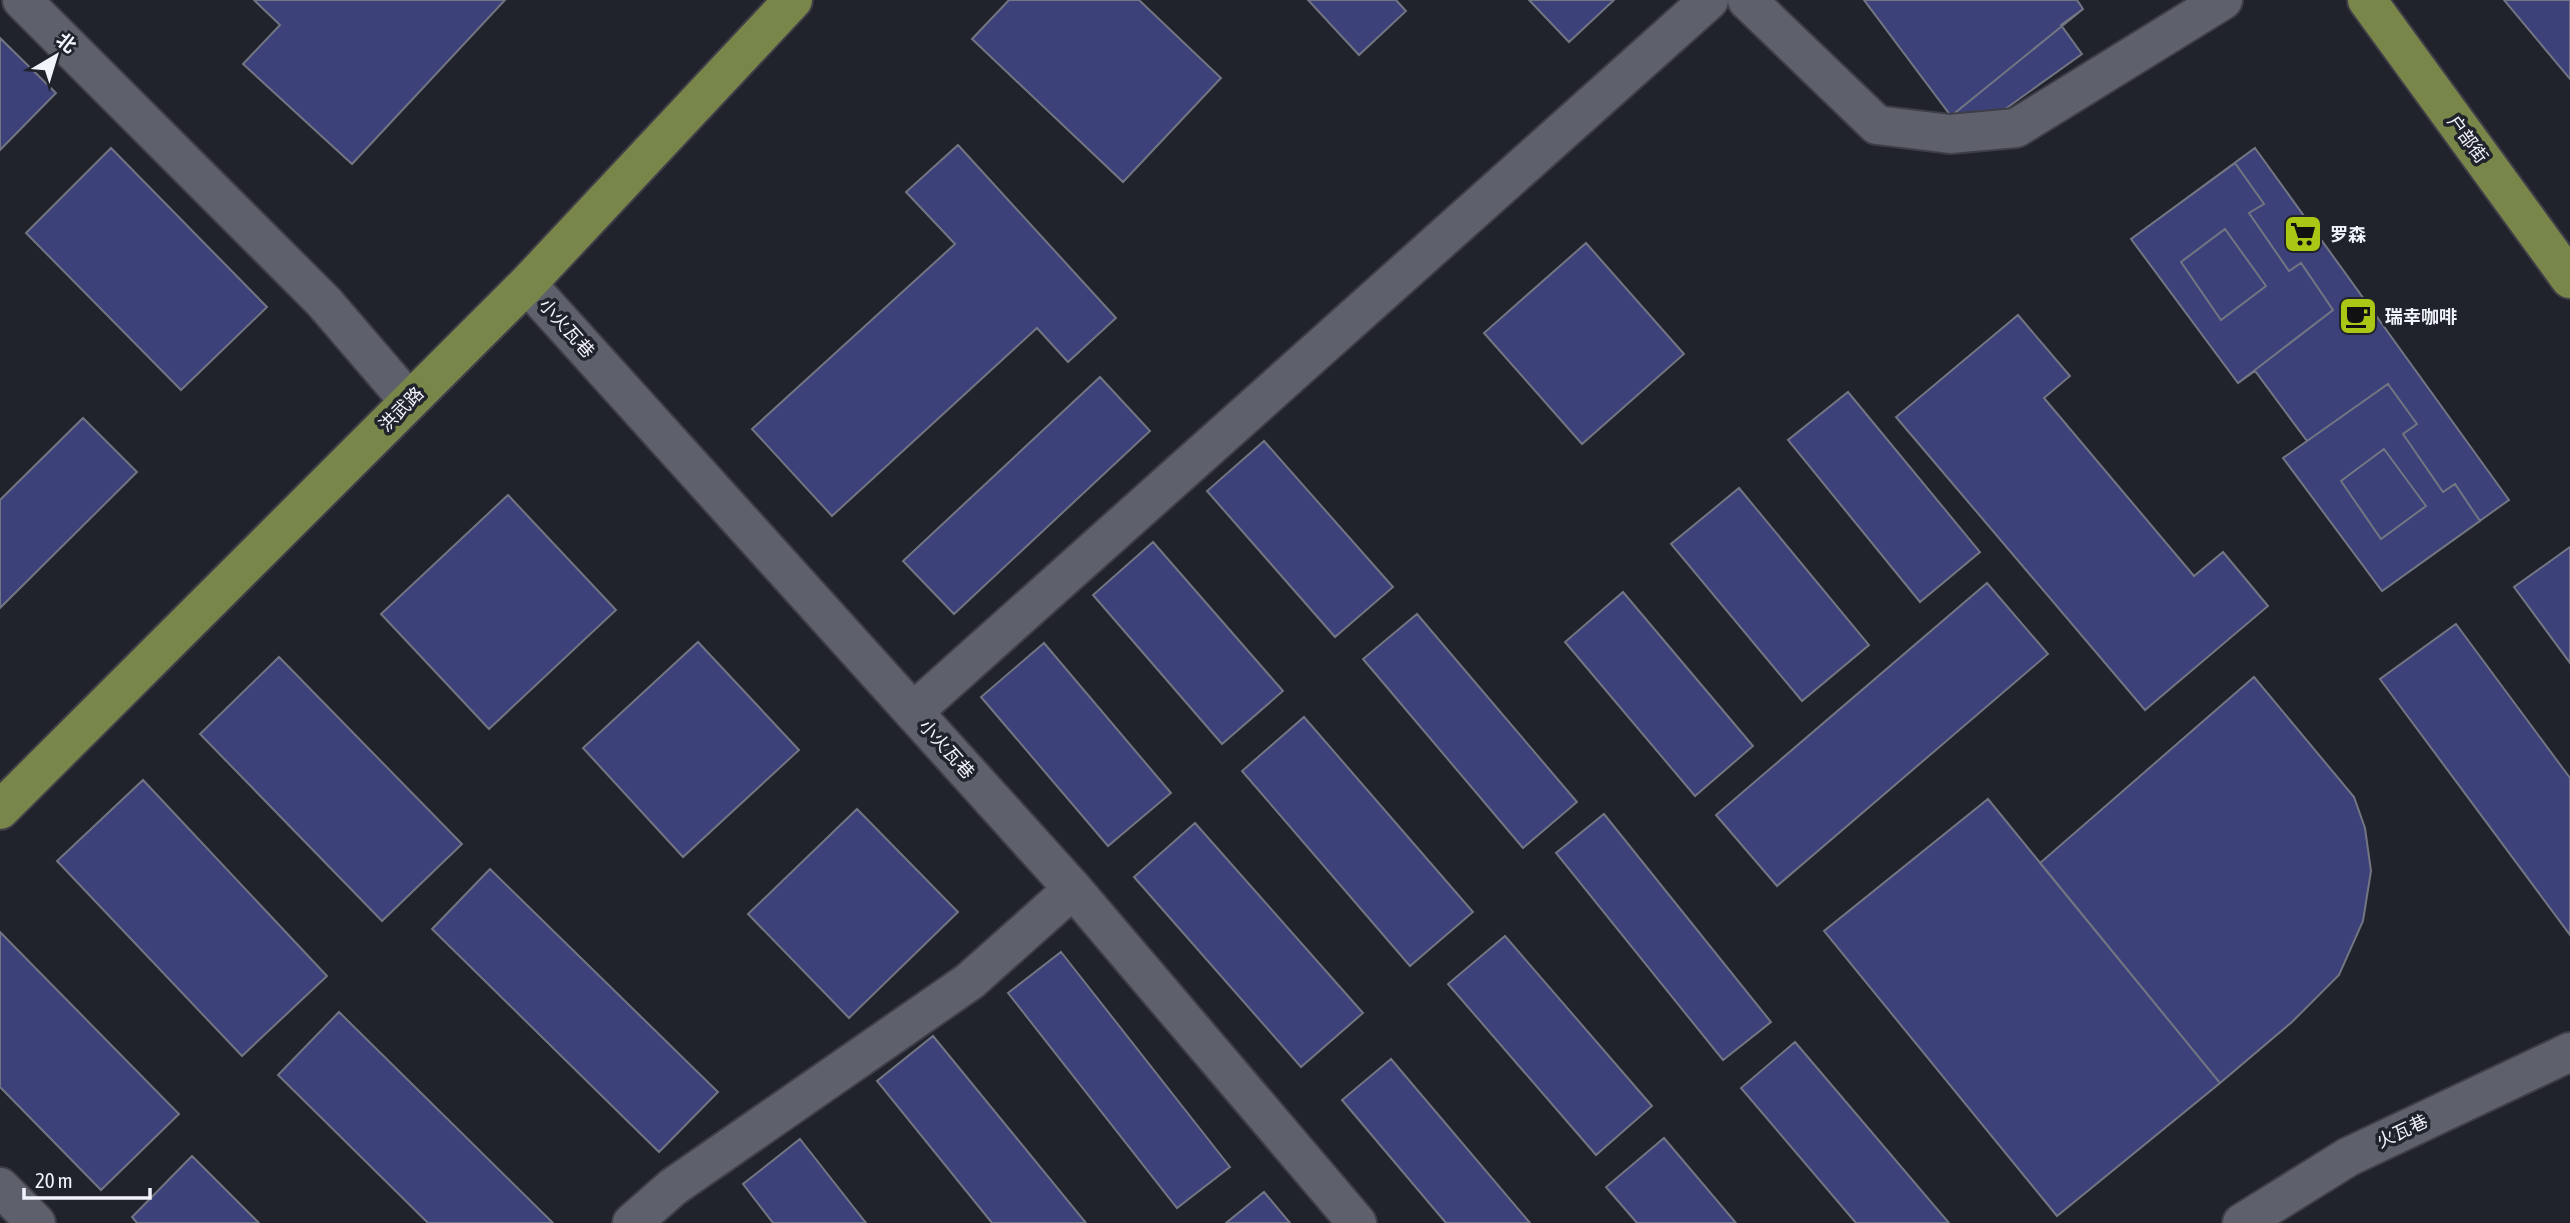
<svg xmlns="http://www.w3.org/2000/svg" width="2570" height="1223" font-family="'Asap Condensed','Noto Sans SC',sans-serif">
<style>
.building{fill:#3d4179;stroke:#727582;stroke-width:2}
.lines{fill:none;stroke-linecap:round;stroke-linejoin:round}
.minor-casing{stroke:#3d3e48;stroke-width:42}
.major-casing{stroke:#3d3e48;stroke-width:42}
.minor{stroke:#5e606c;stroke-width:38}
.major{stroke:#798649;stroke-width:38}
.labels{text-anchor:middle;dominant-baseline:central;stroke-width:7;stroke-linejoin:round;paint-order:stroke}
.street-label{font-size:18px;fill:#f2f4fb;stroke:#20222c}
.poi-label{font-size:18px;font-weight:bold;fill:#f2f4fb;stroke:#20222c;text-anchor:start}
</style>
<rect width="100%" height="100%" fill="#20222c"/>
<path class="building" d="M254,0H505L352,164L243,64L280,25Z
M1009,0H1139L1221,78L1123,182L972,39Z
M1308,0H1396L1406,11L1359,55Z
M1529,0H1614L1569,42Z
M1864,0H2077L2083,9L2061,25L2082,54L1994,117L1951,116Z
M1864,0H2077L2083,9L1951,116Z
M2504,0H2570V79Z
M0,38L56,93L0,150Z
M958,145L1116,318L1068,362L1037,328L832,516L752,429L955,244L906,192Z
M111,148L267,307L181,390L26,233Z
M2255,148L2509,500L2382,591L2283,458L2307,441L2255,371L2238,383L2131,239Z
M2235,163L2264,204L2249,213L2289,271L2301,263L2333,310L2238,383L2131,239Z
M2225,229L2266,286L2221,320L2181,262Z
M1586,243L1684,354L1582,444L1484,333Z
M2018,315L2070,376L2044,398L2194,576L2223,552L2268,606L2145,710L1896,417Z
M1100,377L1150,431L954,614L903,561Z
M2388,384L2417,424L2403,434L2443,492L2455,484L2480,521L2382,591L2283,458Z
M1848,392L1980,552L1920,602L1788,440Z
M83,418L137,472L0,608V500Z
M1264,441L1393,587L1335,637L1207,491Z
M2384,449L2426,506L2381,539L2341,481Z
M1739,488L1869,645L1802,701L1671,544Z
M508,495L616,610L489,729L381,614Z
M1153,542L1283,691L1222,744L1093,595Z
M2570,547V663L2514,587Z
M1987,583L2048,654L1777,886L1716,815Z
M1623,592L1753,746L1695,796L1565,642Z
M1417,614L1577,802L1523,848L1363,659Z
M2456,624L2570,778V935L2380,679Z
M698,642L799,750L683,857L583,748Z
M1044,643L1171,793L1108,846L981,697Z
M279,657L462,844L382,921L200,734Z
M2254,677L2354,797L2365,828L2371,871L2363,921L2339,975L2292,1022L2220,1083L2040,863Z
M1304,717L1473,912L1410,966L1242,771Z
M143,780L327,976L242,1056L57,861Z
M1988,799L2220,1083L2057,1216L1824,931Z
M857,809L958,912L849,1018L748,914Z
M1604,814L1771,1022L1723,1060L1556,853Z
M1195,823L1363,1013L1301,1067L1134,877Z
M490,869L718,1092L659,1152L432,929Z
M0,932L179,1114L101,1190L0,1087Z
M1505,936L1652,1106L1596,1155L1448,984Z
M1061,952L1230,1167L1177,1208L1008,993Z
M339,1012L553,1223H428L278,1075Z
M933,1036L1086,1223H992L877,1081Z
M1795,1042L1949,1223H1856L1741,1088Z
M1391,1059L1530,1223H1446L1342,1100Z
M1664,1138L1736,1223H1637L1606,1187Z
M800,1139L866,1223H773L743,1184Z
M192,1156L259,1223H137L132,1217Z
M1264,1192L1290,1223H1226Z"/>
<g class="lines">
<defs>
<path id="minor" d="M22,0L324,302L409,401
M1747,0L1877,125L1950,134L2016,128L2223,0
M527,284L1073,889L1357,1223
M913,712L1709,0
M0,1187L36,1223
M632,1223L673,1187L970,981L1073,889
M2242,1223L2348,1157L2570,1052"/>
<path id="major" d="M2367,0L2570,279
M0,810L527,284L793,0"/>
</defs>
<use href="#minor" class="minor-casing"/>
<use href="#major" class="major-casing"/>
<use href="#minor" class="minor"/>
<use href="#major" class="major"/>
</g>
<defs>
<symbol id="supermarket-square" viewBox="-11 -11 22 22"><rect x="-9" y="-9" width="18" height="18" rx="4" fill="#abc716" stroke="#20222c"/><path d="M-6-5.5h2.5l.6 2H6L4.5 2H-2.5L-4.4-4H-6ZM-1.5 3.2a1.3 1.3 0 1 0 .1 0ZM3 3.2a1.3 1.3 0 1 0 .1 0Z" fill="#111"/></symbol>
<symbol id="cafe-square" viewBox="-11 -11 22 22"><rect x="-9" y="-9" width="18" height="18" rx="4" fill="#abc716" stroke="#20222c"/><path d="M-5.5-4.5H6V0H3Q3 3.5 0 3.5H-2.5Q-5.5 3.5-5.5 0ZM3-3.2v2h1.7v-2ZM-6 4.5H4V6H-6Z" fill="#111"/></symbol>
</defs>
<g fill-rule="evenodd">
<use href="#supermarket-square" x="2281" y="212" width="44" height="44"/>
<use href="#cafe-square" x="2336" y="294" width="44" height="44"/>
</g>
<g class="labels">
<g class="street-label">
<text transform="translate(2468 139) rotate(54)">户部街</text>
<text transform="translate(567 328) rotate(48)">小火瓦巷</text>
<text transform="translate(401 409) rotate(-45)">洪武路</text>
<text transform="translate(947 749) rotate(48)">小火瓦巷</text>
<text transform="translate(2402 1131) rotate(-25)">火瓦巷</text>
</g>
<g class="poi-label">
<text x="2330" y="234">罗森</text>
<text x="2385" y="316">瑞幸咖啡</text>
</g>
</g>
<g transform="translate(56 56) rotate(38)" stroke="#20222c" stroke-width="5" paint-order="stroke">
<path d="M0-5L12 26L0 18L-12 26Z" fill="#f2f4fb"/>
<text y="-10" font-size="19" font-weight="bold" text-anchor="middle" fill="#f2f4fb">北</text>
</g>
<path d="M24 1188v10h126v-10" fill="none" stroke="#f2f4fb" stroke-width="3.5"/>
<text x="35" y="1188" font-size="21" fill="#f2f4fb" stroke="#20222c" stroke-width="5" paint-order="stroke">20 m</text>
</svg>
